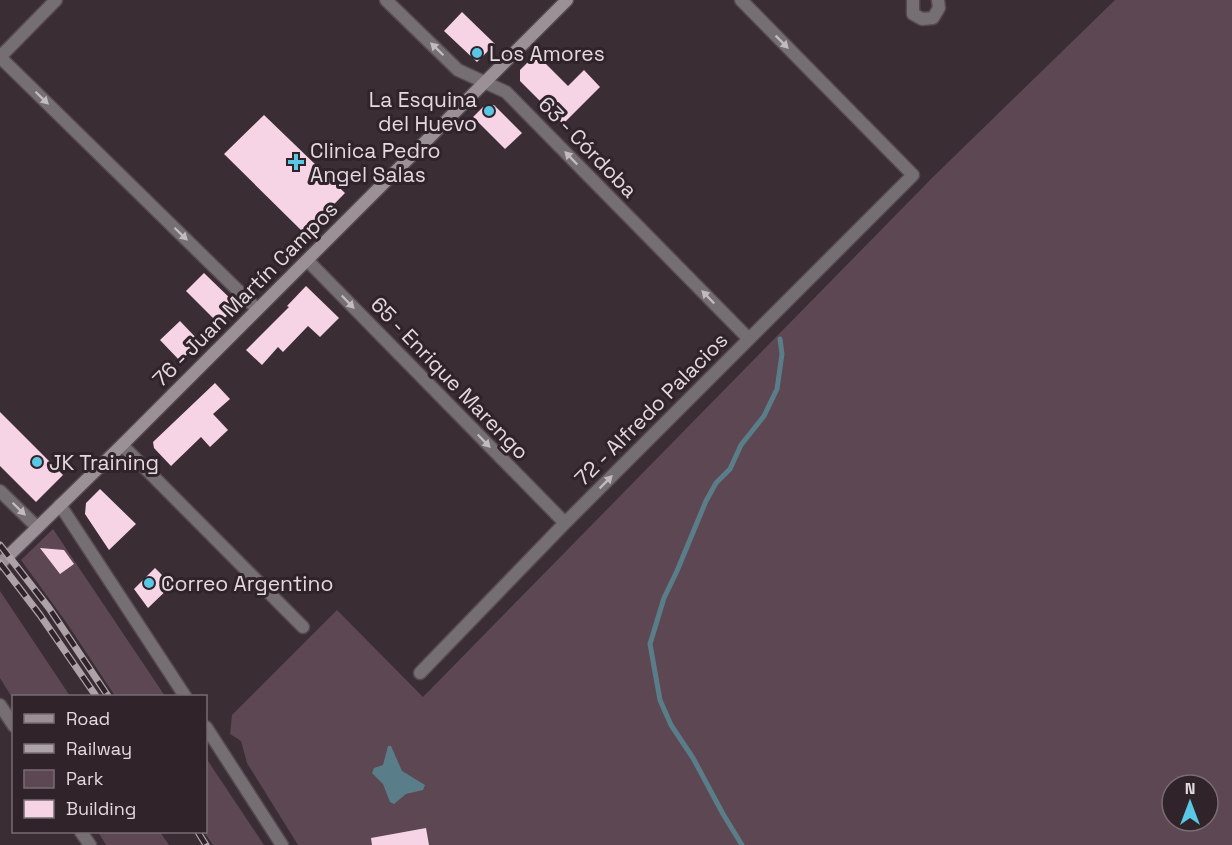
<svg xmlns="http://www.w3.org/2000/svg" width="1232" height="845" font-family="'Space Grotesk',sans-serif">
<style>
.green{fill:#5d4752;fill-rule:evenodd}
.water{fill:#5a7e89}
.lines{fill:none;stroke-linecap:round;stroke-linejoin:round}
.stream{stroke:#5a7e89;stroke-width:5}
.building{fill:#f6d4e5}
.minor-casing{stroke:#55494f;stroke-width:15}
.tertiary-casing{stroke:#55494f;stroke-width:15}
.secondary-casing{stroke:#55494f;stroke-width:15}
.minor{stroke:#756e72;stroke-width:12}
.tertiary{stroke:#756e72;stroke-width:12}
.secondary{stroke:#9b9095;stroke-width:12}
.rail-casing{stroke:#ada2a7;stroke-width:7}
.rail{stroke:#30232a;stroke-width:4.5;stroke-dasharray:14;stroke-linecap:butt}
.oneway{fill:#c2babe}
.poi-dot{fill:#5ac8e5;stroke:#30232a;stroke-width:2}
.labels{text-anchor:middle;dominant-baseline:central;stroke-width:6;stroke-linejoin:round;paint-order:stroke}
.poi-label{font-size:21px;fill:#e3dade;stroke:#30232a;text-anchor:start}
.street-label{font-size:21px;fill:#e3dade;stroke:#30232a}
</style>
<rect width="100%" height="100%" fill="#3a2d34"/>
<path class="green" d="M1115,0H1232V845H298L247,763L241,741L230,734L232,715L337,610L423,697L933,177ZM1172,785H1208V821H1172Z
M53,529L165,696H115L66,622L21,560Z
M0,591L70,696H14L13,699L0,678Z
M206,758L264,845H213L204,832H206Z
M98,832H160L169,845H106Z"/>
<path class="water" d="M388,746H391L402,771L425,785L423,790L406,794L394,804L390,802L383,784L372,773L374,768L383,765Z"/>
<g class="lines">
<path class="stream" d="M742,845L723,814L693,758L671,725L660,700L650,644L664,598L677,571L706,501L716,483L730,469L741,445L764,416L777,389L782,354L780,339"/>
</g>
<path class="building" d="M462,12L495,44L477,62L444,31Z
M536,54L568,86L584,70L600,87L563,124L520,81V70Z
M494,105L522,133L505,149L473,117L483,107Z
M264,115L345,193L305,234L224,154Z
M204,273L237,305L219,324L186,291Z
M306,286L339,318L320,337L308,326L283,352L278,347L262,365L246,350L289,307L287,306Z
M180,321L200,342L180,361L160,340Z
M215,383L230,399L213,414L228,430L210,447L201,437L171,466L154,448L153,442Z
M0,412L63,475L36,502L0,466Z
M100,489L136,524L109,550L85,514L86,503Z
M40,548L64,550L74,564L60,574Z
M155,568L172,585L148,608L134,589Z
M426,828L429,845H372L371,838Z"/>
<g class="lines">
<defs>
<path id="minor" d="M386,0L458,70L506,92L749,339
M913,0V14L922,19L933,18L939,8L938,0
M0,57L257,309
M0,57L56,0
M307,260L565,523
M122,445L303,627
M0,491L37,527
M420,673L565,523L913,175L741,0
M0,705L14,726
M81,832L90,845"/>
<path id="tertiary" d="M60,505L185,696
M206,727L282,845"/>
<path id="secondary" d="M0,564L122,445L567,0"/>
</defs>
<use href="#minor" class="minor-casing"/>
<use href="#tertiary" class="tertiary-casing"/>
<use href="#secondary" class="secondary-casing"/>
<use href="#minor" class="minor"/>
<use href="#tertiary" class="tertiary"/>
<use href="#secondary" class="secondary"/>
<defs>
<path id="rail" d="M0,545L49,608L108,696
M0,563L40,615L96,696
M198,832L206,845"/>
</defs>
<use href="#rail" class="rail-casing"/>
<use href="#rail" class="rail"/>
</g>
<defs><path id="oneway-solid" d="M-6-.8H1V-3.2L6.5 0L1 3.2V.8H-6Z" transform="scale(1.5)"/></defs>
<g class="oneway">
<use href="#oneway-solid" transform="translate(782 42) rotate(45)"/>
<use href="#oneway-solid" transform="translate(437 49) rotate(-136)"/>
<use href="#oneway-solid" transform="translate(42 98) rotate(44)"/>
<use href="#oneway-solid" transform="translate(571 158) rotate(-134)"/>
<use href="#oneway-solid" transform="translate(181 234) rotate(44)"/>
<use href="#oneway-solid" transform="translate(708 297) rotate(-134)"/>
<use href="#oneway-solid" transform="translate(348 302) rotate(46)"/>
<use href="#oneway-solid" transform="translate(484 441) rotate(46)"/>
<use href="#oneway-solid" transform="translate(606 482) rotate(-45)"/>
<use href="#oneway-solid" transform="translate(19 509) rotate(44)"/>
</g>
<g class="poi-dot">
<circle cx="477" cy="53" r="6"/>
<circle cx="489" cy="111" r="6"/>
<path d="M293 153h6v6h6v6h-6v6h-6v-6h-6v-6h6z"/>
<circle cx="37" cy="462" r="6"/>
<circle cx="149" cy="583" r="6"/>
</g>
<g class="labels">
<g class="poi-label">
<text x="489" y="53">Los Amores</text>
<text x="477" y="99" text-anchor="end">La Esquina<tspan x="477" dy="24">del Huevo</tspan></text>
<text x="310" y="150">Clinica Pedro<tspan x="310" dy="24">Angel Salas</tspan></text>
<text x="49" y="462">JK Training</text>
<text x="161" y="583">Correo Argentino</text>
</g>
<g class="street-label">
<text transform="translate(588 147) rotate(46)">63 - Córdoba</text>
<text transform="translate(245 294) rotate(-45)">76 - Juan Martín Campos</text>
<text transform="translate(450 378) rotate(46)">65 - Enrique Marengo</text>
<text transform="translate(651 409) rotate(-45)">72 - Alfredo Palacios</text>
</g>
</g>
<rect x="12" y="695" width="195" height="138" fill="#30232a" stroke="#786c72" stroke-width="1.5"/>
<rect x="24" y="714" width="30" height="9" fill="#9b9095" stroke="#786c72" stroke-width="1.5"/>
<text x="66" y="725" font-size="18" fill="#e3dade">Road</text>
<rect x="24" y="744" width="30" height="9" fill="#ada2a7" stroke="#786c72" stroke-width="1.5"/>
<text x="66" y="755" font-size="18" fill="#e3dade">Railway</text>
<rect x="24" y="770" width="30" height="18" fill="#5d4752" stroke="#786c72" stroke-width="1.5"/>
<text x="66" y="785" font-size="18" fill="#e3dade">Park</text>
<rect x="24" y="800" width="30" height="18" fill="#f6d4e5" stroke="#786c72" stroke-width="1.5"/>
<text x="66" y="815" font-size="18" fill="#e3dade">Building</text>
<g transform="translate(1190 803)"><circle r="28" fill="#30232a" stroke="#786c72" stroke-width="1.5"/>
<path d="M0-4.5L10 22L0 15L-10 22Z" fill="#5ac8e5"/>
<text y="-9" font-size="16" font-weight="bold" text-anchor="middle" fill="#e3dade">N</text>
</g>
</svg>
